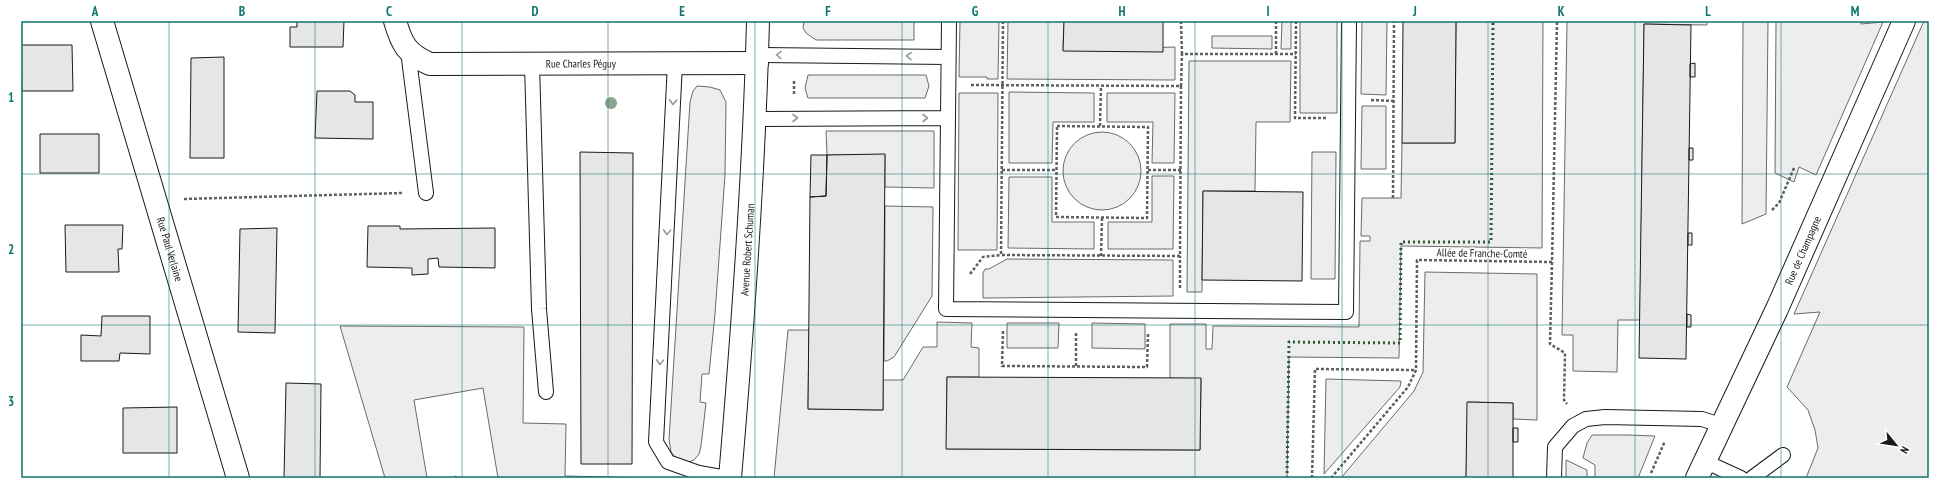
<svg xmlns="http://www.w3.org/2000/svg" width="1950" height="499" font-family="'PT Sans Narrow',sans-serif">
<style>
.built{fill:#ededed;stroke:#6a6a6a}
.building{fill:#e6e6e6;stroke:#1a1a1a}
.lines{fill:none;stroke-linecap:round;stroke-linejoin:round}
.service-casing{stroke:#1a1a1a;stroke-width:16}
.minor-casing{stroke:#1a1a1a;stroke-width:24}
.tertiary-casing{stroke:#1a1a1a;stroke-width:24}
.path{stroke:#5f5f5f;stroke-width:2.5;stroke-dasharray:3 2;stroke-linecap:butt}
.service{stroke:#fff;stroke-width:14}
.minor{stroke:#fff;stroke-width:22}
.tertiary{stroke:#fff;stroke-width:22}
.hedge{stroke:#2b5a34;stroke-width:3;stroke-dasharray:2 3;stroke-linecap:butt}
.tree{fill:#8aa48f}
.oneway{stroke:#989898}
.grid{fill:none;stroke:#0f766e;stroke-width:1;stroke-opacity:0.55}
.labels{text-anchor:middle;dominant-baseline:central;stroke-width:3;stroke-linejoin:round;paint-order:stroke}
.street-label{font-size:11px;fill:#1a1a1a;stroke:#fff}
.neatline{fill:none;stroke:#0f766e;stroke-width:1.5}
.grid-label{font-size:13px;text-anchor:middle;font-weight:bold;fill:#0f766e}
</style>
<rect width="100%" height="100%" fill="#fff"/>
<path class="built" d="M804,21H914V40H816L806,33L803,28Z
M960,21H999L998,79H987V77H959Z
M1008,21H1064L1063,50L1175,47V80L1007,79Z
M1282,21H1291V49H1281Z
M1300,21H1337V113H1300Z
M1362,21H1387L1386,95L1361,94Z
M1456,21H1543L1542,248L1401,246L1399,358L1289,357L1287,478H774L788,330H809L808,409L883,410V380H903L923,347H937V322L972,323L971,347L979,348V377H947V449L1200,450L1201,379L1170,378V324H1206V349H1212L1213,326L1359,327L1360,241H1370V236H1361L1362,198H1401L1402,143H1455Z
M1567,21H1707V25L1644,24L1640,320H1618L1617,372L1573,371V335H1562Z
M1743,21H1768L1766,214L1742,224Z
M1776,21H1862L1861,24L1883,22L1816,175L1799,167L1794,182L1775,173Z
M1924,21H1929V478H1806L1818,448L1815,430L1808,410L1787,387L1820,312L1794,314Z
M1212,36H1272V49L1212,48Z
M1189,61H1291L1290,122H1256L1255,191H1203L1202,292H1187Z
M808,75H926L929,86L925,98H808L805,88Z
M697,86L710,87L720,90L726,102L725,175L715,314L709,374H702L700,402L706,403L701,446L699,454L694,460L689,462L675,457L671,452L669,439L690,102L693,91Z
M1009,92L1094,93V122H1053L1052,163H1009Z
M959,93H998L997,250H958Z
M1107,93H1175L1174,163H1152L1153,122H1107Z
M1362,106H1386V169H1361Z
M826,131H934V188L885,187V155H827Z
M1063 171a39 39 0 1 1 78 0a39 39 0 1 1-78 0Z
M1312,152H1336L1335,279H1311Z
M1152,176H1174L1173,249H1108V222H1152Z
M1009,177H1052V222H1094V249L1008,248Z
M885,206L933,207L932,296L894,357L887,361H884Z
M1007,259L1173,260V296L983,298V273L985,269H989Z
M1425,272L1537,274V420L1513,419V403L1468,402L1466,478H1341L1414,391L1423,372Z
M1007,323H1059L1058,348H1007Z
M1092,323L1145,324V349L1092,348Z
M340,326L524,327L523,423L566,424L565,476L651,478H498L483,388L414,400L427,478H385Z
M1326,379L1401,381L1400,387L1324,474Z
M1592,435H1628L1655,436L1638,478H1595V465L1583,458L1587,443Z
M1566,460L1587,470V478H1566Z"/>
<path class="building" d="M297,21H344L343,47H290V27H297Z
M1064,21H1163V52L1063,51Z
M1403,21H1456L1455,143H1402Z
M1644,24L1691,25L1686,359L1639,358Z
M21,45H72L73,91H22Z
M224,57V158H190L191,58Z
M1695,63V77H1690V64Z
M317,91H350L355,95V102H373V139L315,138Z
M40,134H99V173H40Z
M1689,148H1693V160H1689Z
M580,152L633,153L632,464H581Z
M885,154L883,410L808,409L810,197L826,196L827,155Z
M811,155H827L826,196L810,197Z
M1203,191L1303,192L1302,281L1202,280Z
M65,225H123L122,249H118L119,272H66Z
M368,226H400V229L495,228V268L439,267L438,258L428,259V274L412,275V268L367,267Z
M277,228L275,333L238,332L240,229Z
M1688,233H1692V245H1688Z
M1687,314L1691,315V327H1687Z
M102,316H150V354L120,353L119,361H81V335L101,336Z
M947,377L1201,378L1200,450L946,449Z
M286,383L321,384L320,478H284Z
M1467,402L1513,403V478H1466Z
M177,407V453H123V408Z
M1513,428H1518V442H1513Z"/>
<g class="lines">
<defs>
<path id="service" d="M949,21L946,309L1346,312L1349,21
M408,51L426,193
M757,55L948,57
M675,63L656,442L668,462L699,473L727,478
M532,64L539,309L546,392
M756,119L948,118
M1706,462L1741,478
M1554,478L1555,447L1573,426L1586,419L1605,417L1702,419L1723,426
M1752,478L1783,455"/>
<g id="minor">
<path id="s1" d="M102,21L238,478"/>
<path id="s2" d="M395,21C402,45 407,54 430,64L757,63"/>
<path id="s3" d="M1697,478L1777,309L1904,21"/>
</g>
<g id="tertiary">
<path id="s4" d="M730,478C743,326 754,174 758,21"/>
</g>
</defs>
<use href="#service" class="service-casing"/>
<use href="#minor" class="minor-casing"/>
<use href="#tertiary" class="tertiary-casing"/>
<path class="path" d="M1181,21L1182,54
M1296,21L1295,118H1326
M1276,54V21
M971,85L1181,86L1180,256L1001,255L1003,21
M1181,86L1182,54H1296
M794,94V79
M1371,100L1394,101
M1057,126L1148,127L1147,218L1056,217Z
M1100,126L1101,86
M1002,170H1057
M1148,170H1181
M1393,198L1394,21
M184,199L402,193
M1772,210L1779,203L1794,168
M1101,256L1102,218
M1552,262L1550,344L1565,353L1564,400L1567,404
M970,274L983,257L1001,255
M1180,288V256
M1003,331L1002,366L1147,367L1148,333
M1076,366V333
M1651,473L1665,441
M455,476L456,478
M1312,478L1315,369L1416,370
M1331,478L1408,387L1416,370L1417,260L1552,262L1557,21"/>
<use href="#service" class="service"/>
<use href="#minor" class="minor"/>
<use href="#tertiary" class="tertiary"/>
<path class="hedge" d="M1287,478L1289,342L1400,343L1401,242H1491L1493,21"/>
</g>
<circle class="tree" cx="611" cy="103" r="6"/>
<defs><path id="oneway-chevron" d="M-2-3.5L2.5 0L-2 3.5" fill="none" stroke-width="1.6" stroke-linecap="round" stroke-linejoin="round"/></defs>
<g class="oneway">
<use href="#oneway-chevron" transform="translate(779 55) rotate(-179)"/>
<use href="#oneway-chevron" transform="translate(909 56) rotate(-179)"/>
<use href="#oneway-chevron" transform="translate(673 102) rotate(93)"/>
<use href="#oneway-chevron" transform="translate(795 118)"/>
<use href="#oneway-chevron" transform="translate(925 118)"/>
<use href="#oneway-chevron" transform="translate(667 232) rotate(93)"/>
<use href="#oneway-chevron" transform="translate(660 362) rotate(93)"/>
</g>
<path class="grid" d="M169,21V478M315,21V478M462,21V478M608,21V478M755,21V478M902,21V478M1048,21V478M1195,21V478M1342,21V478M1488,21V478M1635,21V478M1781,21V478M21,174H1929M21,325H1929"/>
<g class="labels">
<g class="street-label">
<text stroke="none"><textPath href="#s2" startOffset="209">Rue Charles Péguy</textPath></text>
<text stroke="none"><textPath href="#s1" startOffset="238">Rue Paul Verlaine</textPath></text>
<text stroke="none"><textPath href="#s4" startOffset="229">Avenue Robert Schuman</textPath></text>
<text stroke="none"><textPath href="#s3" startOffset="251">Rue de Champagne</textPath></text>
<text transform="translate(1482 253) rotate(1)">Allée de Franche-Comté</text>
</g>
</g>
<rect width="1950" height="499" fill="none" stroke="#ffffff" stroke-width="44"/>
<g transform="translate(1896 445) rotate(120)" stroke="#ffffff" stroke-width="3" paint-order="stroke">
<path d="M0-3L7 15L0 10L-7 15Z" fill="#1a1a1a"/>
<text y="-6" font-size="11" font-weight="bold" text-anchor="middle" fill="#1a1a1a">N</text>
</g>
<rect x="22" y="22" width="1906" height="455" class="neatline"/>
<g class="grid-label">
<text x="95" y="16">A</text>
<text x="242" y="16">B</text>
<text x="389" y="16">C</text>
<text x="535" y="16">D</text>
<text x="682" y="16">E</text>
<text x="828" y="16">F</text>
<text x="975" y="16">G</text>
<text x="1122" y="16">H</text>
<text x="1268" y="16">I</text>
<text x="1415" y="16">J</text>
<text x="1561" y="16">K</text>
<text x="1708" y="16">L</text>
<text x="1855" y="16">M</text>
<text x="11" y="102">1</text>
<text x="11" y="254">2</text>
<text x="11" y="406">3</text>
</g>
</svg>
